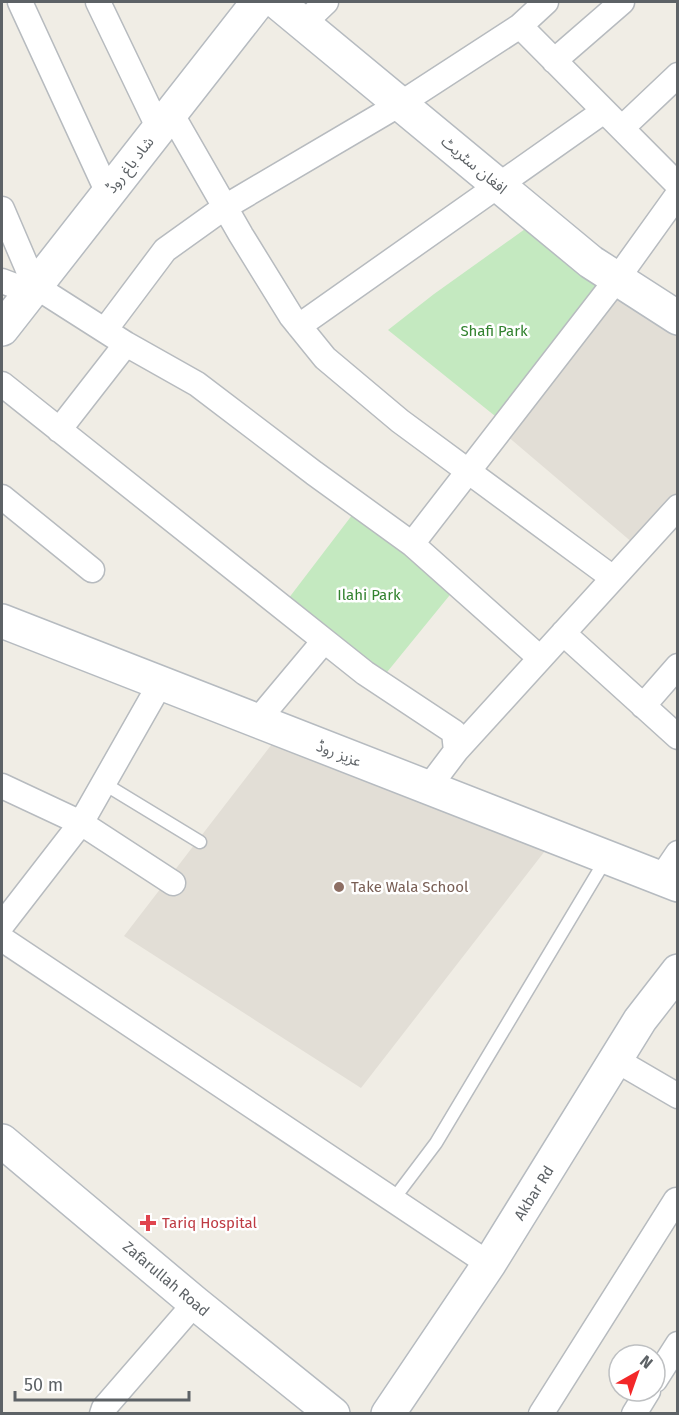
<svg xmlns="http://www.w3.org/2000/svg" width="679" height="1415" font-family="'Fira Sans','Noto Sans Arabic',sans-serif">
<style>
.education{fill:#e2ded6}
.green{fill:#c4e9c0}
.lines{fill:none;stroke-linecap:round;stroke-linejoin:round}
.lane-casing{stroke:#b7bbbf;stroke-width:15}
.street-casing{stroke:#b7bbbf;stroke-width:27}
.secondary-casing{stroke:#b6bbc0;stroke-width:36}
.lane{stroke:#fff;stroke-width:12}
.street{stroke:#fff;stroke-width:24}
.secondary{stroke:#fff;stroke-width:33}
.education-dot{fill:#8d6e63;stroke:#fff;stroke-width:2}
.health-dot{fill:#e0444e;stroke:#fff;stroke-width:2}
.labels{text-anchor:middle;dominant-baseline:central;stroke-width:5;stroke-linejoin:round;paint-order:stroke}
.street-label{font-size:15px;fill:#5d6266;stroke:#fff}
.park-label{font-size:15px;fill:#32822f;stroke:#fff}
.education-label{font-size:15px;fill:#785e54;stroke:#fff;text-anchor:start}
.health-label{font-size:15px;fill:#be3a42;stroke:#fff;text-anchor:start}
</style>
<rect width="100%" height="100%" fill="#f0ede5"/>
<path class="education" d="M617,279L677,318V507L640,549L500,430Z
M282,731L555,838L361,1088L124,936Z"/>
<path class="green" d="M539,219L617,279L505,424L388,330L434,294Z
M359,506L458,585L379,682L282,607Z"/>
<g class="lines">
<defs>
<path id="lane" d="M103,783L200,842
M393,1200L436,1143L606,859"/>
<path id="street" d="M20,2L108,193
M98,2L159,129
M304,23L326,2
M520,26L678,185
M554,61L622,2
M171,113L241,235L291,316L325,358L400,421L613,578
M622,128L678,75
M2,209L35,286L126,344L197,384L314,473L412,544L540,658
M2,281L31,292
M299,326L604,111
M105,330L165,250L225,207L400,104L520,26L546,2
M2,384L365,673L454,732L456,751
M59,430L126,344
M2,497L92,570
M412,544L617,279L678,194
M563,633L678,737
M643,706L678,666
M257,721L324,641
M2,786L81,823L173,883
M428,788L456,751L678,507
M661,878L678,853
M2,925L81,823L160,684
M2,939L489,1264
M616,1060L678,1096
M655,1380L678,1344
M102,1414L104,1408L195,1303
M541,1414L676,1200L678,1201
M634,1414L648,1391"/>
<path id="secondary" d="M277,2L591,262L678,318
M2,329L258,2
M2,621L678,885
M2,1141L195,1303L333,1414
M388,1414L489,1264L640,1020L678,971"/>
</defs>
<use href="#lane" class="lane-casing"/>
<use href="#street" class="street-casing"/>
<use href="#secondary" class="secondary-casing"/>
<use href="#lane" class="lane"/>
<use href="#street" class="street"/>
<use href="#secondary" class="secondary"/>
</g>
<circle class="education-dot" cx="339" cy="887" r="6"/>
<path class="health-dot" d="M145 1214h6v6h6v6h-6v6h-6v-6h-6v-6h6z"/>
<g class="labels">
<g class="street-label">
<text transform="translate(130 165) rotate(-52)">شاد باغ روڈ</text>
<text transform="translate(474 165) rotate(40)">افغان سٹریٹ</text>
<text transform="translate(339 754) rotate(21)">عزیز روڈ</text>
<text transform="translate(534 1193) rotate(-58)">Akbar Rd</text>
<text transform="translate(166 1279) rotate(40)">Zafarullah Road</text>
</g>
<g class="park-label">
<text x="494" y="331">Shafi Park</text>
<text x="369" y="595">Ilahi Park</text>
</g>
<g class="education-label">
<text x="351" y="887">Take Wala School</text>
</g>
<g class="health-label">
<text x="162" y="1223">Tariq Hospital</text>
</g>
</g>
<rect width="679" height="1415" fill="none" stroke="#5d6266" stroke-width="6"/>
<g transform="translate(637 1373) rotate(40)"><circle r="28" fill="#ffffff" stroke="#bec0c2" stroke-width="1.5"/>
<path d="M0-4.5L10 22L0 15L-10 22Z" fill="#f32829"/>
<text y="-9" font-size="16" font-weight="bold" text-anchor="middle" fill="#5d6266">N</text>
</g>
<path d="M15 1391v9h174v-9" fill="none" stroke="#5d6266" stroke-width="3"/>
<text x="24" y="1391" font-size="18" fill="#5d6266" stroke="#ffffff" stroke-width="4.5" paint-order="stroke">50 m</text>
</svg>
